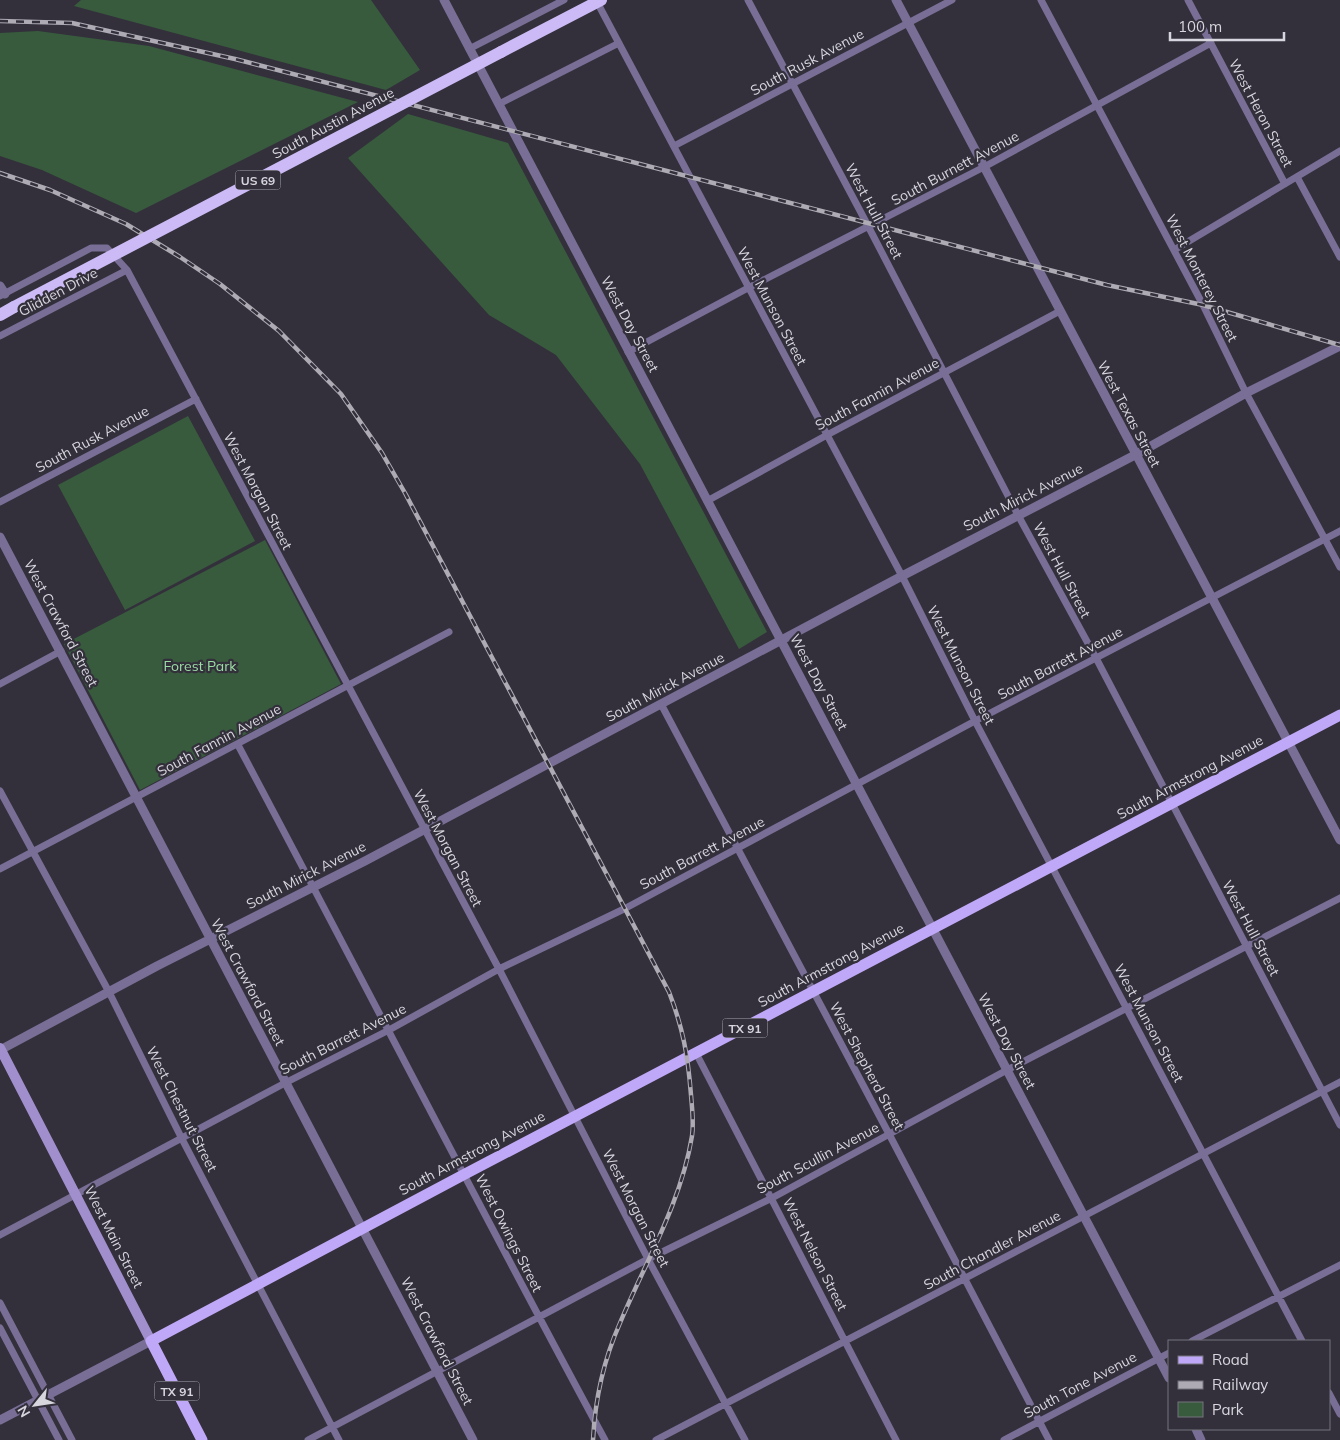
<svg xmlns="http://www.w3.org/2000/svg" width="1340" height="1440" font-family="Mulish,sans-serif">
<style>
.green{fill:#385b3d}
.lines{fill:none;stroke-linecap:round;stroke-linejoin:round}
.minor{stroke:#796e95;stroke-width:7}
.tertiary{stroke:#796e95;stroke-width:9}
.secondary{stroke:#a18fcd;stroke-width:10}
.primary{stroke:#c0a8f8;stroke-width:11}
.trunk{stroke:#cbbaf5;stroke-width:12}
.rail-casing{stroke:#aeabb4;stroke-width:4.5}
.rail{stroke:#33303c;stroke-width:2.5;stroke-dasharray:8;stroke-linecap:butt}
.trunk-bridge{stroke:#cbbaf5;stroke-width:12}
.labels{text-anchor:middle;dominant-baseline:central;stroke-width:4.5;stroke-linejoin:round;paint-order:stroke}
.shield{fill:#33303c;stroke:#a6a4ad;stroke-width:1}
.shield-label{font-size:12px;font-weight:bold;fill:#d7d5dd}
.street-label{font-size:14px;fill:#d7d5dd;stroke:#33303c}
.park-label{font-size:14px;fill:#9bdea4;stroke:#33303c}
</style>
<rect width="100%" height="100%" fill="#33303c"/>
<path class="green" d="M81,0H371L420,70L386,90L74,6Z
M38,31L149,46L358,102L136,213L42,170L0,156V33Z
M408,114L508,143L767,632L739,649L640,464L556,355L489,315L348,158Z
M188,416L255,541L125,610L58,485Z
M265,540L341,684L140,790L64,644Z"/>
<g class="lines">
<path class="minor" d="M596,0L902,576L975,721L1302,1341
M748,0L866,222L1018,515L1096,658L1340,1125
M1041,0L1203,305L1246,393L1340,567
M1188,0L1285,184
M469,49L564,0
M499,104L619,43
M674,146L952,0
M1297,177L1340,257
M1174,250L1340,151
M0,296L91,248H107L127,270L499,969L648,1259L745,1440
M0,336L127,270
M628,352L748,288L984,167L1211,43
M707,501L827,435L1060,311
M0,502L196,399
M0,684L61,651
M661,704L889,1134L1049,1440
M238,745C361,976 480,1209 605,1440
M0,791L109,992L182,1139L339,1440
M0,869L449,632
M696,1053L896,1440
M0,1235L285,1083L389,1030L499,969L624,909L975,721L1340,531
M0,1303L72,1440
M0,1328L59,1440
M1192,1341L1340,1265
M1329,1393L1340,1414
M308,1440L648,1259L772,1198L1007,1070L1340,898
M656,1440L1340,1082
M1004,1440L1169,1353"/>
<path class="tertiary" d="M444,0L1169,1378
M896,0L1340,840
M0,286L5,294
M0,537L473,1440
M0,1050L157,966L365,861L902,576L1135,455L1246,393L1340,346
M0,1420L151,1341
M1196,1429L1201,1440"/>
<path class="secondary" d="M0,1048L151,1341"/>
<path class="primary" d="M202,1440L151,1341L465,1174L1340,715"/>
<path class="trunk" d="M501,52L601,0
M0,315L14,307"/>
<defs>
<path id="rail" d="M0,21L72,23L235,59L1107,285L1203,305L1340,345
M0,173L50,190L126,224L180,257L220,284L279,331L341,394L382,453L405,493L669,992C683,1028 688,1056 691,1095C692,1108 694,1123 692,1136C681,1203 646,1261 620,1323C604,1359 595,1400 593,1440"/>
</defs>
<use href="#rail" class="rail-casing"/>
<use href="#rail" class="rail"/>
<path class="trunk-bridge" d="M14,307L501,52"/>
</g>
<g class="labels">
<g class="shield">
<rect x="235.5" y="170.5" width="45" height="19" rx="4"/>
<rect x="722.5" y="1018.5" width="45" height="19" rx="4"/>
<rect x="154.5" y="1381.5" width="45" height="19" rx="4"/>
</g>
<g class="shield-label">
<text x="258" y="180">US 69</text>
<text x="745" y="1028">TX 91</text>
<text x="177" y="1391">TX 91</text>
</g>
<g class="street-label">
<text transform="translate(807 62) rotate(-28)">South Rusk Avenue</text>
<text transform="translate(1261 113) rotate(62)">West Heron Street</text>
<text transform="translate(333 123) rotate(-28)">South Austin Avenue</text>
<text transform="translate(955 168) rotate(-28)">South Burnett Avenue</text>
<text transform="translate(874 211) rotate(62)">West Hull Street</text>
<text transform="translate(1202 278) rotate(63)">West Monterey Street</text>
<text transform="translate(58 292) rotate(-28)">Glidden Drive</text>
<text transform="translate(772 306) rotate(62)">West Munson Street</text>
<text transform="translate(630 324) rotate(62)">West Day Street</text>
<text transform="translate(877 394) rotate(-28)">South Fannin Avenue</text>
<text transform="translate(1129 414) rotate(62)">West Texas Street</text>
<text transform="translate(92 439) rotate(-28)">South Rusk Avenue</text>
<text transform="translate(258 491) rotate(62)">West Morgan Street</text>
<text transform="translate(1023 497) rotate(-27)">South Mirick Avenue</text>
<text transform="translate(1062 570) rotate(62)">West Hull Street</text>
<text transform="translate(61 623) rotate(62)">West Crawford Street</text>
<text transform="translate(1060 663) rotate(-28)">South Barrett Avenue</text>
<text transform="translate(961 665) rotate(63)">West Munson Street</text>
<text transform="translate(819 682) rotate(62)">West Day Street</text>
<text transform="translate(665 687) rotate(-28)">South Mirick Avenue</text>
<text transform="translate(219 740) rotate(-28)">South Fannin Avenue</text>
<text transform="translate(1190 777) rotate(-28)">South Armstrong Avenue</text>
<text transform="translate(448 848) rotate(62)">West Morgan Street</text>
<text transform="translate(702 853) rotate(-28)">South Barrett Avenue</text>
<text transform="translate(306 875) rotate(-27)">South Mirick Avenue</text>
<text transform="translate(1251 928) rotate(62)">West Hull Street</text>
<text transform="translate(831 965) rotate(-28)">South Armstrong Avenue</text>
<text transform="translate(248 982) rotate(62)">West Crawford Street</text>
<text transform="translate(1149 1023) rotate(62)">West Munson Street</text>
<text transform="translate(343 1039) rotate(-27)">South Barrett Avenue</text>
<text transform="translate(1007 1041) rotate(62)">West Day Street</text>
<text transform="translate(867 1066) rotate(62)">West Shepherd Street</text>
<text transform="translate(182 1109) rotate(63)">West Chestnut Street</text>
<text transform="translate(472 1153) rotate(-28)">South Armstrong Avenue</text>
<text transform="translate(818 1158) rotate(-28)">South Scullin Avenue</text>
<text transform="translate(636 1208) rotate(63)">West Morgan Street</text>
<text transform="translate(509 1233) rotate(63)">West Owings Street</text>
<text transform="translate(114 1237) rotate(63)">West Main Street</text>
<text transform="translate(992 1250) rotate(-28)">South Chandler Avenue</text>
<text transform="translate(815 1254) rotate(63)">West Nelson Street</text>
<text transform="translate(437 1341) rotate(63)">West Crawford Street</text>
<text transform="translate(1080 1385) rotate(-28)">South Tone Avenue</text>
</g>
<g class="park-label">
<text x="200" y="666">Forest Park</text>
</g>
</g>
<rect x="1168" y="1340" width="162" height="90" fill="#33303c" stroke="#75727c"/>
<rect x="1178" y="1356" width="25" height="8" fill="#c0a8f8" stroke="#75727c"/>
<text x="1212" y="1365" font-size="15" fill="#d7d5dd">Road</text>
<rect x="1178" y="1381" width="25" height="8" fill="#aeabb4" stroke="#75727c"/>
<text x="1212" y="1390" font-size="15" fill="#d7d5dd">Railway</text>
<rect x="1178" y="1402" width="25" height="15" fill="#385b3d" stroke="#75727c"/>
<text x="1212" y="1415" font-size="15" fill="#d7d5dd">Park</text>
<g transform="translate(35 1405) rotate(240)" stroke="#33303c" stroke-width="4" paint-order="stroke">
<path d="M0-4L9 19L0 12L-9 19Z" fill="#d7d5dd"/>
<text y="-8" font-size="14" font-weight="bold" text-anchor="middle" fill="#d7d5dd">N</text>
</g>
<path d="M1170 32v8h114v-8" fill="none" stroke="#d7d5dd" stroke-width="2.5"/>
<text x="1178" y="32" font-size="15" fill="#d7d5dd" stroke="#33303c" stroke-width="4" paint-order="stroke">100 m</text>
</svg>
